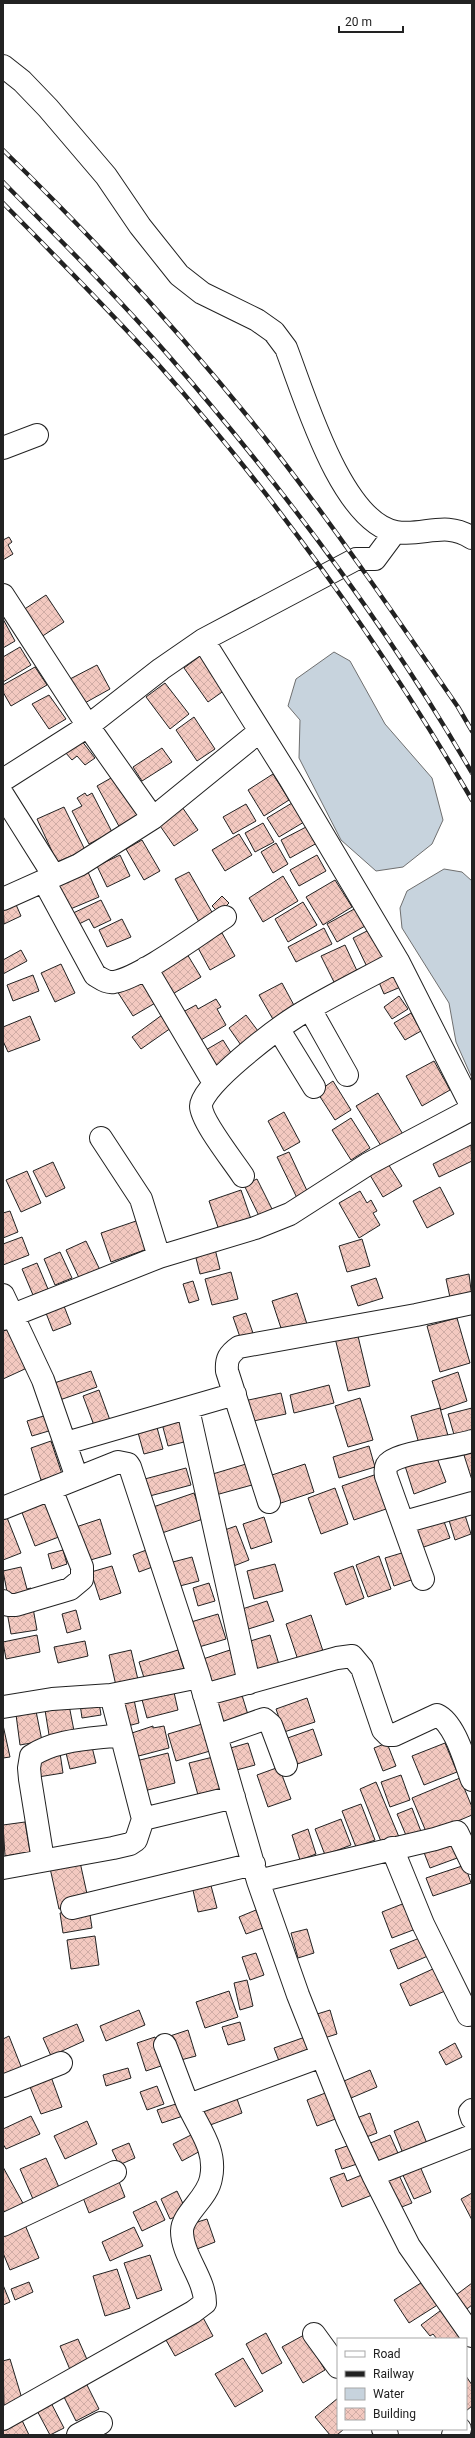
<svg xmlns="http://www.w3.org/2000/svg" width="475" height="2438" font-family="Roboto,sans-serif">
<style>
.water{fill:#c7d3dd;stroke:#6f6f6f}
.building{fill:url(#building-cross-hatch);stroke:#222}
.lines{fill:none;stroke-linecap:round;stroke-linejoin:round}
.minor-casing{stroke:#222;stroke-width:24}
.minor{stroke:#fff;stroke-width:22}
.rail-casing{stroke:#222;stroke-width:4.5}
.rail{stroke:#fff;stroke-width:3;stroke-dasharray:9;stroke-linecap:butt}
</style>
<defs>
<pattern id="building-cross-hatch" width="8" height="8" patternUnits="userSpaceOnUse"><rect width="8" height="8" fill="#f3c9c0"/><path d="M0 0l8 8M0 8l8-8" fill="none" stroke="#d0aca5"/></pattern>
</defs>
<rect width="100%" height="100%" fill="#fff"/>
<path class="water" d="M334,652L350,661L385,724L432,778L443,820L432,844L403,867L376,871L341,840L299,758L300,720L288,706L296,679Z
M444,869L462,872L472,881V1078L456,1042L449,1003L402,928L400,908L407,891Z"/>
<path class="building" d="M9,537L12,542L8,545L13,554L3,560V540Z
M46,595L64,622L38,639L20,612Z
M3,619L15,641L3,648Z
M20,647L31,665L3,682V657Z
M200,656L225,690L208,702L184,668Z
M97,665L110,689L83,704L70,679Z
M35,667L47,685L11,706L3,692V685Z
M165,683L189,714L170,729L146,697Z
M49,695L66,719L49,729L32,704Z
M194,717L215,749L197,761L176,730Z
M81,740L95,758L85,765L77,756L72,760L65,752Z
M162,748L172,762L142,781L133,767Z
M118,774L143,819L121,830L97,786Z
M273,774L289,800L264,816L248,790Z
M85,793L87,796L92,793L112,832L89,844L72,811L82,806L77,798Z
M292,803L304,822L279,837L267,818Z
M180,804L198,830L174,846L156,820Z
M246,804L256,821L233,834L223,817Z
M64,807L85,850L57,862L37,819Z
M263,823L274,842L255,852L245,833Z
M308,826L317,843L290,858L281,840Z
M239,834L252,855L225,871L212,850Z
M142,840L160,871L144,880L126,849Z
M276,843L288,864L273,873L261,852Z
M120,855L130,876L107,887L97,866Z
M317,855L326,871L299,886L290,870Z
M88,872L99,897L68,910L57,886Z
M189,872L213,914L199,922L175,879Z
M283,876L298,901L263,922L249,898Z
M335,880L352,907L323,925L306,897Z
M222,896L229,903L219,913L212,906Z
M14,900L21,916L4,924L3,905Z
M101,900L111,920L94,928L89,919L77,925L71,914Z
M303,902L317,925L288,942L275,919Z
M356,908L365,926L337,942L327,924Z
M122,919L131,937L107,947L99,930Z
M324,928L332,944L296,962L288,947Z
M369,930L386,963L369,971L353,938Z
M222,933L235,956L210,970L197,946Z
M345,945L358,973L335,984L321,956Z
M184,949L201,977L171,995L154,967Z
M21,950L27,961L3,974V960Z
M61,964L75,993L55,1002L41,973Z
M397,972L403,986L384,994L378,980Z
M33,975L39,991L13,1001L7,985Z
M140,976L157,1002L133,1016L117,991Z
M282,983L296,1009L274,1021L259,995Z
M399,996L408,1009L392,1019L384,1007Z
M216,999L221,1007L217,1009L226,1025L201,1040L183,1012L196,1005L198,1009Z
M411,1013L421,1031L405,1040L394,1023Z
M162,1015L171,1028L141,1049L132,1037Z
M246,1015L261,1035L243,1048L229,1028Z
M30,1016L40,1040L8,1052L3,1041V1027Z
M223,1040L233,1056L213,1067L204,1051Z
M434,1061L450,1090L422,1106L406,1076Z
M333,1081L351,1110L335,1120L317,1092Z
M378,1093L404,1136L383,1149L356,1106Z
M284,1112L300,1142L284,1151L268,1121Z
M351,1118L370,1148L351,1160L332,1130Z
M471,1145L472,1161L439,1177L433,1164Z
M289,1152L309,1195L298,1200L277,1157Z
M385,1159L402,1186L383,1197L367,1170Z
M53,1162L65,1188L46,1197L33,1171Z
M27,1171L41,1203L21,1212L6,1180Z
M257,1179L273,1211L260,1218L244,1185Z
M440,1187L454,1214L427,1228L413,1201Z
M241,1190L252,1222L220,1233L209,1201Z
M360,1191L367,1203L371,1200L377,1211L373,1213L380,1225L359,1238L339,1203Z
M10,1211L18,1232L3,1238V1213Z
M139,1220L150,1248L111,1262L101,1233Z
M22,1237L29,1255L3,1265V1244Z
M362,1239L370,1266L347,1272L339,1246Z
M86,1241L100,1270L80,1280L66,1250Z
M214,1245L220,1269L200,1274L194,1250Z
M60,1252L72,1278L55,1285L44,1259Z
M37,1263L48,1289L33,1295L22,1269Z
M231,1272L238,1299L212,1305L205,1279Z
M469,1274L472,1298L451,1302L446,1279Z
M376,1278L383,1298L358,1306L351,1286Z
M193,1281L199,1300L189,1303L183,1284Z
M297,1293L307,1324L282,1331L272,1301Z
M62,1301L71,1324L53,1331L44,1308Z
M246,1313L254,1336L241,1340L233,1317Z
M457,1318L470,1363L440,1372L427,1326Z
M7,1323L27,1368L3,1379V1325Z
M357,1332L370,1386L348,1391L335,1338Z
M91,1371L97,1387L54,1402L48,1385Z
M458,1372L467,1401L441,1410L432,1381Z
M329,1385L334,1403L294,1413L290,1395Z
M99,1390L111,1423L95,1428L83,1396Z
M281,1393L286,1414L249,1422L244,1401Z
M360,1398L373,1440L348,1447L335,1406Z
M440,1408L449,1439L420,1447L411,1416Z
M472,1408V1434L455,1438L448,1414Z
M185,1414L192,1440L168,1446L161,1420Z
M47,1415L52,1430L32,1436L27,1421Z
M156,1424L163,1449L144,1454L137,1429Z
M51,1441L62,1474L41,1480L31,1448Z
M369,1446L375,1467L339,1478L333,1457Z
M472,1446V1480L462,1449Z
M436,1455L446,1482L414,1494L405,1466Z
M246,1464L252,1485L212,1496L206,1476Z
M305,1464L314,1492L275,1505L266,1477Z
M186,1468L191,1485L146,1497L141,1480Z
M377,1474L389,1508L354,1520L342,1486Z
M335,1488L348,1524L321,1534L308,1498Z
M194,1493L203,1519L162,1533L153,1507Z
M50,1499L64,1535L35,1546L21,1510Z
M464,1512L471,1534L455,1540L448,1517Z
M6,1515L21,1553L3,1560V1516Z
M442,1516L450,1538L418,1549L411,1527Z
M264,1517L272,1542L251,1549L243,1524Z
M100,1519L111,1554L87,1561L76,1527Z
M236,1526L249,1560L231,1567L219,1532Z
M149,1549L155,1566L139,1572L133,1555Z
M63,1550L67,1564L52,1569L48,1554Z
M405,1552L414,1579L394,1586L385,1558Z
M379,1556L391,1589L368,1597L356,1565Z
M192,1557L199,1581L176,1587L169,1563Z
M275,1564L283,1591L254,1599L247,1571Z
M112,1566L121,1593L100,1600L91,1572Z
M353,1566L364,1598L346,1605L334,1573Z
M21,1567L27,1589L31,1588L33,1596L9,1602L3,1571Z
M209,1583L215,1601L198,1606L193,1588Z
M267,1601L274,1621L242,1631L236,1611Z
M33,1608L37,1630L11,1634L7,1612Z
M76,1610L81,1629L67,1633L62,1614Z
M218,1614L226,1639L199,1647L191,1622Z
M311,1615L323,1651L298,1660L286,1624Z
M37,1635L40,1652L6,1659L3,1642Z
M270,1635L281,1671L255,1679L244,1643Z
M85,1641L88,1656L58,1663L54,1647Z
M131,1650L139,1684L117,1690L109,1655Z
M178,1650L185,1672L146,1684L139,1662Z
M230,1650L240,1676L212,1685L203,1659Z
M173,1688L178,1710L147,1718L141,1696Z
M241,1692L249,1718L220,1726L213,1700Z
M133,1695L139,1723L124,1727L117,1699Z
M307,1698L315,1722L284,1732L276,1709Z
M99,1702L101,1715L82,1718L80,1704Z
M69,1705L75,1736L50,1741L45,1710Z
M35,1706L42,1741L20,1745L15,1707Z
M202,1724L210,1751L176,1761L168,1734Z
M3,1725L10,1757L3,1758Z
M153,1726V1728L164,1726L169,1748L131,1758L126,1735Z
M313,1729L322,1755L292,1766L282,1740Z
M91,1743L96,1763L70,1769L65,1749Z
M248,1743L255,1765L233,1771L227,1749Z
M387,1743L396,1766L383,1771L374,1748Z
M445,1743L457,1772L424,1785L412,1756Z
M60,1753L63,1773L38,1777L35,1756Z
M168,1753L175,1783L144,1791L136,1761Z
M217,1756L227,1795L200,1802L189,1763Z
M279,1767L291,1799L268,1807L257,1775Z
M401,1775L410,1800L390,1807L381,1782Z
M460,1778L472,1807V1815L427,1834L412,1798Z
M376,1782L399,1837L382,1844L360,1789Z
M361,1804L375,1840L356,1847L342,1811Z
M412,1808L422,1834L408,1840L397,1814Z
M341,1819L351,1845L325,1855L315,1829Z
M25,1822L30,1852L5,1856L3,1825Z
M308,1829L316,1854L300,1860L292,1835Z
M453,1839L460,1857L430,1868L423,1850Z
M80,1862L89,1903L59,1909L50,1868Z
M465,1865L471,1883L433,1896L426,1878Z
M210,1882L217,1908L198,1912L192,1886Z
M410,1901L421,1927L392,1938L382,1912Z
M89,1908L92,1928L63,1933L60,1913Z
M256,1910L263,1928L246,1934L239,1917Z
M307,1929L314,1953L298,1958L291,1933Z
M95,1936L99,1965L71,1969L67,1940Z
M422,1937L430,1955L398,1969L390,1950Z
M256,1953L264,1975L250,1980L242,1957Z
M435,1968L445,1991L410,2006L400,1984Z
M247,1980L253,2006L240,2010L234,1983Z
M229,1991L238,2017L205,2028L196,2002Z
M139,2010L145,2025L106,2041L100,2026Z
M330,2010L337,2034L321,2039L314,2015Z
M240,2022L245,2040L228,2045L222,2027Z
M77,2024L84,2041L51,2056L43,2038Z
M188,2030L196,2056L177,2061L170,2036Z
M9,2036L24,2074L6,2081L3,2072V2039Z
M308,2036L313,2049L279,2061L274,2048Z
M155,2037L164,2065L146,2071L137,2043Z
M455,2043L462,2057L446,2065L439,2052Z
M128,2068L131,2078L106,2086L103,2075Z
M370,2070L377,2087L344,2101L337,2084Z
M50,2074L62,2107L41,2114L28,2082Z
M157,2086L164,2104L147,2110L140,2092Z
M328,2092L338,2118L317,2126L307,2100Z
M236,2096L242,2113L205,2127L198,2110Z
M179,2103L183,2116L162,2123L157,2110Z
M370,2113L377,2133L361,2139L354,2119Z
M31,2116L40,2134L6,2149L3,2144V2129Z
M87,2121L97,2144L65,2159L54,2136Z
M418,2121L428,2146L404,2156L394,2131Z
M195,2133L204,2149L182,2161L173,2144Z
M390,2135L401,2160L378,2169L368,2144Z
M129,2143L135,2158L119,2165L112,2150Z
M350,2145L357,2164L342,2169L335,2150Z
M46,2158L62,2194L36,2206L20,2169Z
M419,2164L431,2192L414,2199L401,2171Z
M3,2167L24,2205L6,2215L3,2209Z
M344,2173L347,2181L364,2174L372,2195L342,2207L330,2178Z
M398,2173L412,2203L394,2210L381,2181Z
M118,2179L125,2197L89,2213L82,2195Z
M177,2191L187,2212L170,2219L161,2199Z
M472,2193V2220L461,2199Z
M156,2201L165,2220L142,2231L133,2212Z
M207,2219L215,2242L197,2249L188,2225Z
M25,2225L39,2258L10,2270L3,2253V2235Z
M134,2227L143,2246L110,2261L102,2242Z
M150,2255L162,2290L137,2299L124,2263Z
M117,2269L130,2308L105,2316L93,2276Z
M424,2281L439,2304L409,2323L394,2300Z
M29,2282L33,2292L15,2300L11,2289Z
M472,2283V2305L463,2312L452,2298Z
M3,2285L10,2302L3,2305Z
M444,2308L470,2344L466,2347V2339H437L433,2334L430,2336L421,2325Z
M200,2312L213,2336L175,2356L162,2333Z
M266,2333L282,2363L262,2374L246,2344Z
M304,2335L325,2370L303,2383L282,2347Z
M78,2339L89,2364L71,2372L60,2346Z
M243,2358L263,2391L235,2407L215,2374Z
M10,2359L23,2402L4,2407L3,2361Z
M466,2376L472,2385V2406L466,2411Z
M84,2379L99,2409L76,2421L61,2391Z
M48,2397L64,2428L50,2435L34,2405Z
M338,2398V2429H344L337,2435H330L315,2417Z
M20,2416L29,2435H3V2424Z"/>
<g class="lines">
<defs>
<path id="minor" d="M3,66L22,81L48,108L106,176L140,226L179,275L202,293L257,320L274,332L286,348C304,394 341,522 396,532C423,537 445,520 472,538
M3,448L37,435
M3,595L88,726L153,818
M203,640L356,559H375L395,532
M3,780L88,726L161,669L203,640L290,779L398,961L472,1107
M3,795L54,876
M44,881L95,975C102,979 106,983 114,982C140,978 200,933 225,917
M3,899L79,865L153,818L260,731
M146,968L214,1083
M310,1009L347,1075
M279,1030L314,1087
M101,1138L141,1199L159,1257
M243,1176C234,1162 201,1121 201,1106C201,1085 278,1028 297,1016C330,996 365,979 398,961
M3,1295L43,1380L77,1478
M3,1319L159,1257L255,1228L290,1214L368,1164L472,1109
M188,1409L249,1683
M66,1443L235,1394
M269,1502L227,1371C226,1359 229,1354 239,1347L416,1315L472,1303
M3,1508L118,1462L128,1464L130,1467L199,1677L258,1881L298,1995L348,2121L373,2175L409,2246L472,2336
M404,1522L472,1503
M423,1579L386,1476C385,1470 385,1465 390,1462C404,1451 452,1448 472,1441
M3,1601L8,1605H16L70,1589L82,1579V1567L51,1489
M204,1695L337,1658L352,1656L362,1668L383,1730L388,1735H394L437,1715C455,1723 465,1762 472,1780
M3,1707L52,1699L111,1695L199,1677
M216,1736L264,1719L271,1725L286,1765
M143,1819L234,1797
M392,1848L423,1924L468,2015
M43,1860L30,1779L29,1768L31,1756C56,1739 92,1739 121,1735
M3,1868L113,1848L130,1844L136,1840L143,1819L111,1695
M258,1881L435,1839L457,1832L472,1863
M72,1908L254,1864
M3,2086L61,2063
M189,2105L322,2056
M472,2110L470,2112L472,2118
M373,2175L472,2136
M3,2225L115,2172
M314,2334L338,2367
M3,2419L193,2312L205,2303C205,2278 182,2256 182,2231C182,2214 208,2198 211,2178C217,2150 199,2129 188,2105C180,2085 173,2065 165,2045
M383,2429L387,2435
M78,2435L101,2423
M453,2435L460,2429"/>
</defs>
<use href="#minor" class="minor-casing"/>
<use href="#minor" class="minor"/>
<defs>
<path id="rail" d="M3,150C99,243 190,343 273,448C338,532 398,620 458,707L472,731
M3,182C59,239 116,295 168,355C281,485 386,624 472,773
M3,203C55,256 107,308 157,363C276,497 382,646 472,800"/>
</defs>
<use href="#rail" class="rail-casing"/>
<use href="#rail" class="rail"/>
</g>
<rect width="475" height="2438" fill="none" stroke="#222222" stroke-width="8"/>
<rect x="337" y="2338" width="130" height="92" fill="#ffffff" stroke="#a7a7a7"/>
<rect x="345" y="2351" width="20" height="6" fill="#ffffff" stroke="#a7a7a7"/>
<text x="373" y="2358" font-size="12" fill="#222222">Road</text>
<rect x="345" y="2371" width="20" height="6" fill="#222222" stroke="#a7a7a7"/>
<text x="373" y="2378" font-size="12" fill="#222222">Railway</text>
<rect x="345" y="2388" width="20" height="12" fill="#c7d3dd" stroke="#a7a7a7"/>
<text x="373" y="2398" font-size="12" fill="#222222">Water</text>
<rect x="345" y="2408" width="20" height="12" fill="url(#building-cross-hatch)" stroke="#a7a7a7"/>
<text x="373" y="2418" font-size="12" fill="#222222">Building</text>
<path d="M339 26v6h64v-6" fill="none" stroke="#222222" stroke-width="2"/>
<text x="345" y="26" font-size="12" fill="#222222" stroke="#ffffff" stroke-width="3" paint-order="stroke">20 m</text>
</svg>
